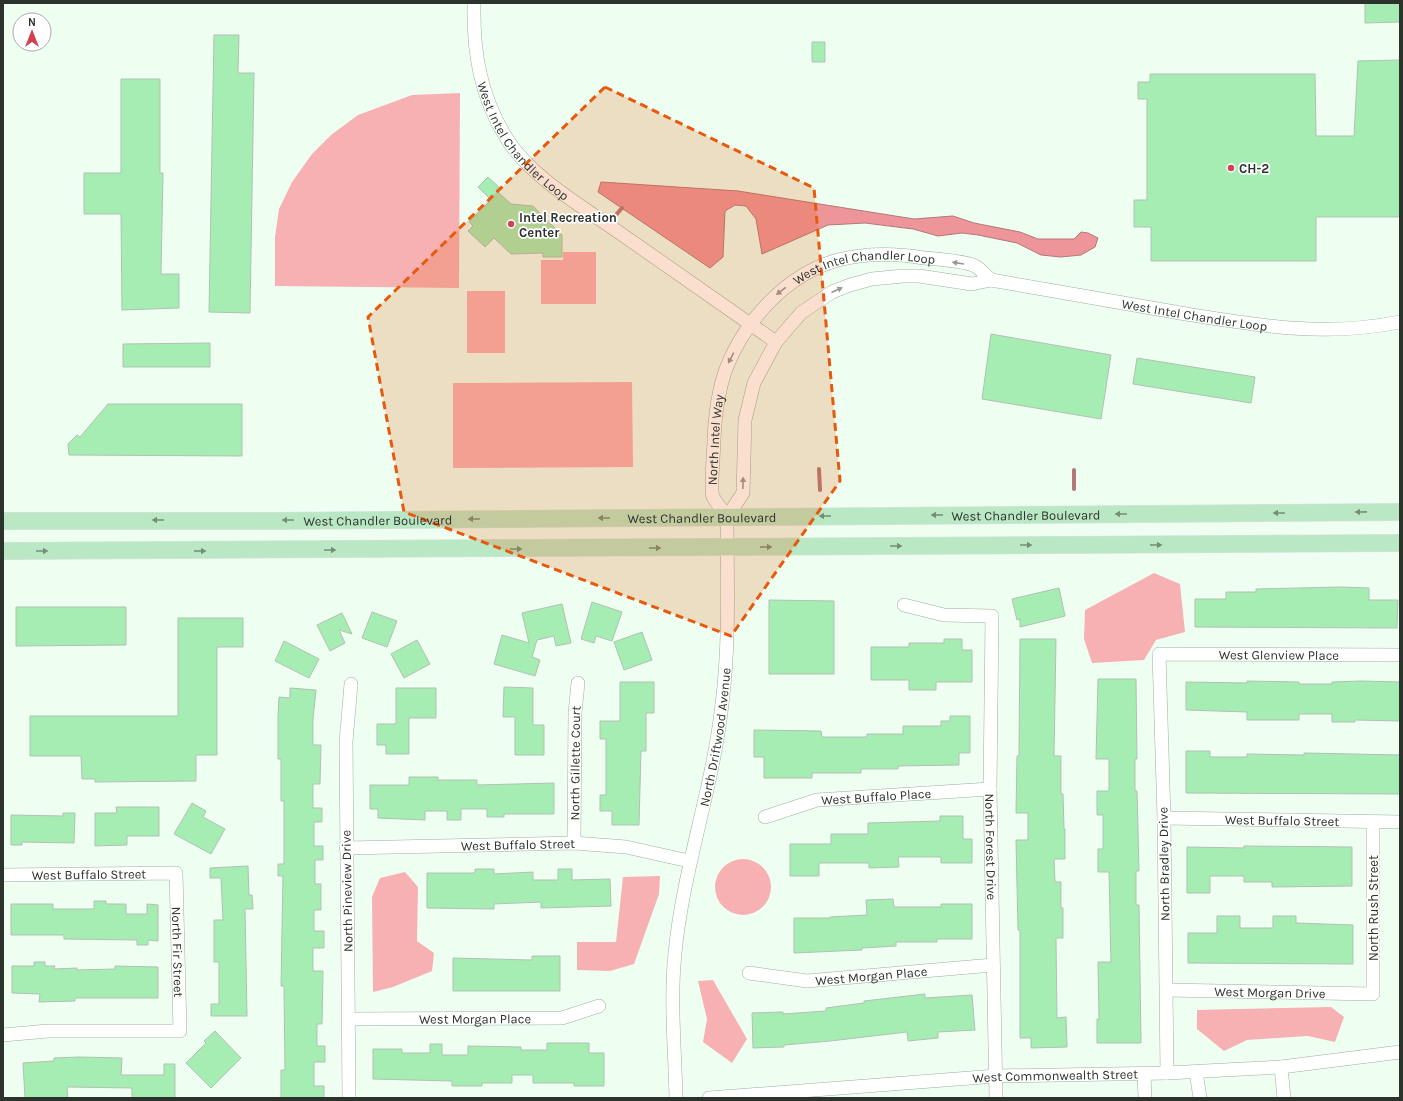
<svg xmlns="http://www.w3.org/2000/svg" width="1403" height="1101" font-family="Karla,sans-serif">
<style>
.green{fill:#f7b1b3}
.water{fill:#ed9599;stroke:#b37879}
.lines{fill:none;stroke-linecap:round;stroke-linejoin:round}
.stream{stroke:#b37879;stroke-width:4}
.building{fill:#a6edb4;stroke:#b1c1b3}
.minor-casing{stroke:#9eaea1;stroke-width:14}
.major-casing{stroke:#e1e2e2;stroke-width:18}
.minor{stroke:#fff;stroke-width:13}
.major{stroke:#bbe8c4;stroke-width:17}
.oneway{fill:#969996}
.oneway2{fill:#748e78}
.marked{fill:#e8590c;fill-opacity:0.2;stroke:#e8590c;stroke-width:3;stroke-dasharray:8 5;stroke-linejoin:round}
.poi-dot{fill:#d24155;stroke:#fff;stroke-width:1.5}
.labels{text-anchor:middle;dominant-baseline:central;stroke-width:3.5;stroke-linejoin:round;paint-order:stroke}
.street-label{font-size:13px;fill:#2c332d;stroke:#fff}
.poi-label{font-size:13px;font-weight:bold;fill:#2c332d;stroke:#fff;text-anchor:start}
</style>
<rect width="100%" height="100%" fill="#eefff1"/>
<path class="green" d="M460,93L459,288L275,286V237L279,209L292,182L312,154L331,135L358,115L412,95Z
M563,252H596V304H541V260H563Z
M467,291H505V353H467Z
M632,382L633,467L453,468V383Z
M1154,573L1180,584L1185,632L1156,640L1144,660L1092,663L1084,639L1085,610Z
M715 887a28 28 0 1 1 56 0a28 28 0 1 1-56 0Z
M405,872L418,887L417,941L434,953L432,971L393,987L373,992L372,897L380,878Z
M660,876L659,894L634,964L610,971L577,970V942H616L623,877Z
M713,980L747,1039L732,1063L703,1042L707,1019L698,981Z
M1331,1007L1344,1017L1335,1042L1308,1036L1247,1040L1224,1051L1197,1029V1010Z"/>
<path class="water" d="M601,182L738,191L914,219L953,216L974,223L1020,232L1038,239H1074L1081,232L1088,233L1098,238L1095,247L1081,255L1061,257L1041,255L1017,243L978,235L962,233L938,236L913,229L865,223L828,225L762,254L756,219L746,206L735,205L725,211L723,257L710,268L598,192Z"/>
<g class="lines">
<path class="stream" d="M615,216L622,208
M819,469L820,490
M1074,470V489"/>
</g>
<path class="building" d="M1365,3H1400V22L1365,23Z
M214,35H239L238,73H254L250,313L209,312Z
M812,42H825V62H812Z
M1400,60V217H1316V261H1151V227H1134V200H1147V99H1138V82H1150V74H1315L1316,136H1354L1358,61Z
M121,79H160V173H163L161,274H179V308L122,310L121,214H84V173H121Z
M488,177L499,187L496,190L511,204L533,206L562,235V257H543V253L511,254L494,238L485,247L468,231L473,226L469,222L491,200L478,187Z
M991,334L1111,355L1101,419L982,399Z
M210,343V367H123V344Z
M1137,358L1255,377L1251,403L1133,384Z
M108,404H242V456L69,455L68,444L77,435L80,437Z
M1340,587L1369,588V600H1398L1397,628L1195,627V599H1226V592H1256V589Z
M1059,588L1065,616L1020,627V619L1017,620L1012,599Z
M769,600L834,601V674H769Z
M592,602L622,612L612,641L596,636L594,643L581,639Z
M562,604L571,643L556,646L554,636L537,640L532,657L540,660L535,676L494,664L502,635L529,643L522,613Z
M16,607H126V645L16,646Z
M372,612L397,621L387,647L362,638Z
M342,613L352,634L339,630L345,643L330,651L317,625Z
M178,618H243V647H217V755H196V781L95,782V779H82L81,756H30V716H178Z
M642,632L652,660L624,670L614,642Z
M944,639H962V650H972V682H936V690H909V680H871V647H909V643H944Z
M1020,639H1056L1054,756H1061V794H1063L1064,829H1065V859H1054L1055,882H1061V908H1063V938H1056L1057,1018L1066,1017L1067,1047L1031,1048V1038H1020V930H1018L1016,840H1028V813H1016L1017,756H1019Z
M417,640L430,664L404,678L391,654Z
M284,641L319,659L309,678L275,661Z
M1098,679H1136L1137,759H1135V791H1137L1139,871H1136V905H1139L1141,1043H1097V1019H1099L1098,962H1111L1109,872H1098V849H1103V815H1097V791H1109V759H1096Z
M1247,681L1299,682V684H1332V682L1361,681L1400,682V721L1355,720V722H1332V714H1299V720H1247V712L1186,710V682L1247,683Z
M620,682H654V713H646V751H641L639,825H612V811H600V795H606V739H600V721H620Z
M504,687L533,688V725H544V755H515V717H503Z
M290,688L316,690L313,719V745H321L320,784H313V808H322V822H314V846H323V860H315V884H321V910H314V931H324V948H313V971H323L322,1024H317V1046H325V1062H314V1086H324V1098H281V1070H285L284,986H281L283,876H278V864H284V801H281V759H278V717L279,697L290,698Z
M396,688H436V718H409V754H386V745H377V724H396Z
M950,716H970V753H959V765L898,766V769H861V773H812V778H764V757H754V730L821,731L822,737H867V734H903V726H941V721H950Z
M1186,751H1210V757H1247V754L1304,755V753L1400,755V794L1186,793Z
M409,777H438V780H477V785L554,783V814H504V817H487V809H461V820H447V811H425V820L378,818V809H370V785H409Z
M192,803L206,811L203,817L225,829L211,854L174,834Z
M116,807H159V836H127V845L95,846V813H117Z
M63,813H75L74,843L22,842V845H11V815L63,816Z
M940,816H963V839H972V863H941V857H898L899,867L869,868V863H819V876H790V844H831V834H868V823L940,821Z
M1244,846L1352,847V886L1272,887V882H1244V876H1210V893H1187V847L1244,848Z
M248,866L249,895H252L253,909H245L247,1016H211V1004H219V962H214V920H223L221,878H210V868Z
M475,869H494V874L533,872V880H558V869H572V880L610,879L611,906L541,908V902L494,904V909L427,908V873H475Z
M893,899L894,907H941V904H972V939H937V942H896V946L862,948V950L794,953V918H830V917L867,915L866,900Z
M94,901H106V904H126V914H147V904L158,905V941L148,940V945H137V940L64,939V935H11V904H53V909H94Z
M1217,916H1240V928H1273V916H1296V923L1353,925V964L1188,963V933H1217Z
M532,956H560V991H453V958L532,960Z
M34,962H45V966H55L54,969L77,968V970L115,969V966L158,967V998H75V1001L39,1002L40,994L12,993V966H34Z
M925,994V998L972,995L975,1030L938,1032V1038L908,1041L907,1032L830,1041L784,1045V1047L753,1048L752,1013L783,1012V1014L826,1011V1008L864,1003V1001Z
M215,1031L241,1058L211,1088L186,1063L206,1043L204,1041Z
M547,1043H589V1053H604V1086H574V1083H533V1075H512V1083H482V1086H452V1081L373,1079V1049H402V1053H430V1044H442V1055H468V1046L521,1047V1050H547Z
M79,1057L122,1058L121,1075H164V1064H175V1098H132V1088L67,1087L68,1098H25L23,1063L54,1061V1058Z"/>
<g class="lines">
<defs>
<g id="minor">
<path id="s1" d="M474,3C473,52 480,96 507,139C531,177 580,205 617,231C670,268 723,305 776,342"/>
<path id="s2" d="M727,517L743,493L745,420L754,383L776,342L801,313L832,292L850,285L872,279L903,276H919L972,284L991,280C1056,291 1121,303 1186,314C1261,326 1324,337 1400,322"/>
<path id="s3" d="M727,517C723,510 717,504 713,497C710,490 714,450 714,440C715,416 718,391 726,369C745,320 787,274 838,260C866,253 895,253 924,258C936,259 966,261 975,266C981,269 986,276 991,280"/>
<path id="s4" d="M904,605L944,615L992,616L990,789L996,1098"/>
<path id="s5" d="M765,817L817,800L990,789"/>
<path id="s6" d="M1164,818L1400,822"/>
<path id="s7" d="M574,843L575,713L578,683"/>
<path id="s8" d="M346,848L574,843L626,847L689,861"/>
<path id="s9" d="M3,875L176,873L180,1031H48L3,1035"/>
<path id="s10" d="M749,973L807,981L993,965"/>
<path id="s11" d="M1167,990L1373,994V822"/>
<path id="s12" d="M349,1019L562,1018L599,1006"/>
<path d="M1281,1067L1284,1098"/>
<path d="M1196,1072L1200,1098"/>
<path id="s13" d="M1167,1073L1164,818L1159,654L1400,655"/>
<path d="M1144,1074L1145,1098"/>
<path d="M349,1098L346,742L351,684"/>
<path id="s14" d="M676,1098C675,1050 670,1001 675,953C683,869 713,788 722,704C730,642 727,579 727,517"/>
<path id="s15" d="M709,1098L996,1076L1167,1073L1281,1067L1400,1052"/>
</g>
<g id="major">
<path id="s16" d="M3,521H266L1400,512"/>
<path d="M3,551L1400,543"/>
</g>
</defs>
<use href="#minor" class="minor-casing"/>
<use href="#major" class="major-casing"/>
<use href="#minor" class="minor"/>
<use href="#major" class="major"/>
</g>
<defs><path id="oneway-solid" d="M-6-.8H1V-3.2L6.5 0L1 3.2V.8H-6Z"/></defs>
<g class="oneway">
<use href="#oneway-solid" transform="translate(958 263) rotate(-171)"/>
<use href="#oneway-solid" transform="translate(837 290) rotate(-24)"/>
<use href="#oneway-solid" transform="translate(781 291) rotate(142)"/>
<use href="#oneway-solid" transform="translate(731 358) rotate(117)"/>
<use href="#oneway-solid" transform="translate(743 483) rotate(-89)"/>
</g>
<g class="oneway2">
<use href="#oneway-solid" transform="translate(1361 512) rotate(179)"/>
<use href="#oneway-solid" transform="translate(1279 513) rotate(180)"/>
<use href="#oneway-solid" transform="translate(1121 514) rotate(180)"/>
<use href="#oneway-solid" transform="translate(937 515) rotate(180)"/>
<use href="#oneway-solid" transform="translate(825 516) rotate(180)"/>
<use href="#oneway-solid" transform="translate(604 518) rotate(180)"/>
<use href="#oneway-solid" transform="translate(474 519) rotate(180)"/>
<use href="#oneway-solid" transform="translate(158 520) rotate(-180)"/>
<use href="#oneway-solid" transform="translate(288 520) rotate(180)"/>
<use href="#oneway-solid" transform="translate(1026 545)"/>
<use href="#oneway-solid" transform="translate(1156 545)"/>
<use href="#oneway-solid" transform="translate(896 546)"/>
<use href="#oneway-solid" transform="translate(766 547) rotate(-1)"/>
<use href="#oneway-solid" transform="translate(655 548)"/>
<use href="#oneway-solid" transform="translate(516 549)"/>
<use href="#oneway-solid" transform="translate(330 550)"/>
<use href="#oneway-solid" transform="translate(42 551)"/>
<use href="#oneway-solid" transform="translate(200 551)"/>
</g>
<path class="marked" d="M605,87L814,188L840,481L731,636L404,512L368,317Z"/>
<g class="poi-dot">
<circle cx="1231" cy="168" r="4"/>
<circle cx="511" cy="224" r="4"/>
</g>
<g class="labels">
<g class="street-label">
<text stroke="none"><textPath href="#s1" startOffset="153">West Intel Chandler Loop</textPath></text>
<text stroke="none"><textPath href="#s3" startOffset="340">West Intel Chandler Loop</textPath></text>
<text stroke="none"><textPath href="#s2" startOffset="631">West Intel Chandler Loop</textPath></text>
<text stroke="none"><textPath href="#s3" startOffset="82">North Intel Way</textPath></text>
<text stroke="none"><textPath href="#s16" startOffset="1023">West Chandler Boulevard</textPath></text>
<text stroke="none"><textPath href="#s16" startOffset="699">West Chandler Boulevard</textPath></text>
<text stroke="none"><textPath href="#s16" startOffset="375">West Chandler Boulevard</textPath></text>
<text stroke="none"><textPath href="#s13" startOffset="539">West Glenview Place</textPath></text>
<text stroke="none"><textPath href="#s14" startOffset="365">North Driftwood Avenue</textPath></text>
<text stroke="none"><textPath href="#s7" startOffset="80">North Gillette Court</textPath></text>
<text stroke="none"><textPath href="#s5" startOffset="114">West Buffalo Place</textPath></text>
<text stroke="none"><textPath href="#s6" startOffset="118">West Buffalo Street</textPath></text>
<text stroke="none"><textPath href="#s8" startOffset="172">West Buffalo Street</textPath></text>
<text stroke="none"><textPath href="#s4" startOffset="320">North Forest Drive</textPath></text>
<text transform="translate(1164 864) rotate(-91)">North Bradley Drive</text>
<text stroke="none"><textPath href="#s9" startOffset="86">West Buffalo Street</textPath></text>
<text transform="translate(347 891) rotate(-91)">North Pineview Drive</text>
<text transform="translate(1373 908) rotate(-90)">North Rush Street</text>
<text stroke="none"><textPath href="#s9" startOffset="252">North Fir Street</textPath></text>
<text stroke="none"><textPath href="#s10" startOffset="123">West Morgan Place</textPath></text>
<text stroke="none"><textPath href="#s11" startOffset="103">West Morgan Drive</textPath></text>
<text stroke="none"><textPath href="#s12" startOffset="126">West Morgan Place</textPath></text>
<text stroke="none"><textPath href="#s15" startOffset="347">West Commonwealth Street</textPath></text>
</g>
<g class="poi-label">
<text x="1239" y="168">CH-2</text>
<text x="519" y="217">Intel Recreation<tspan x="519" dy="15">Center</tspan></text>
</g>
</g>
<rect width="1403" height="1101" fill="none" stroke="#2c332d" stroke-width="8"/>
<g transform="translate(32 32)"><circle r="19" fill="#ffffff" stroke="#abadab"/>
<path d="M0-3L7 15L0 10L-7 15Z" fill="#d24155"/>
<text y="-6" font-size="11" font-weight="bold" text-anchor="middle" fill="#2c332d">N</text>
</g>
</svg>
